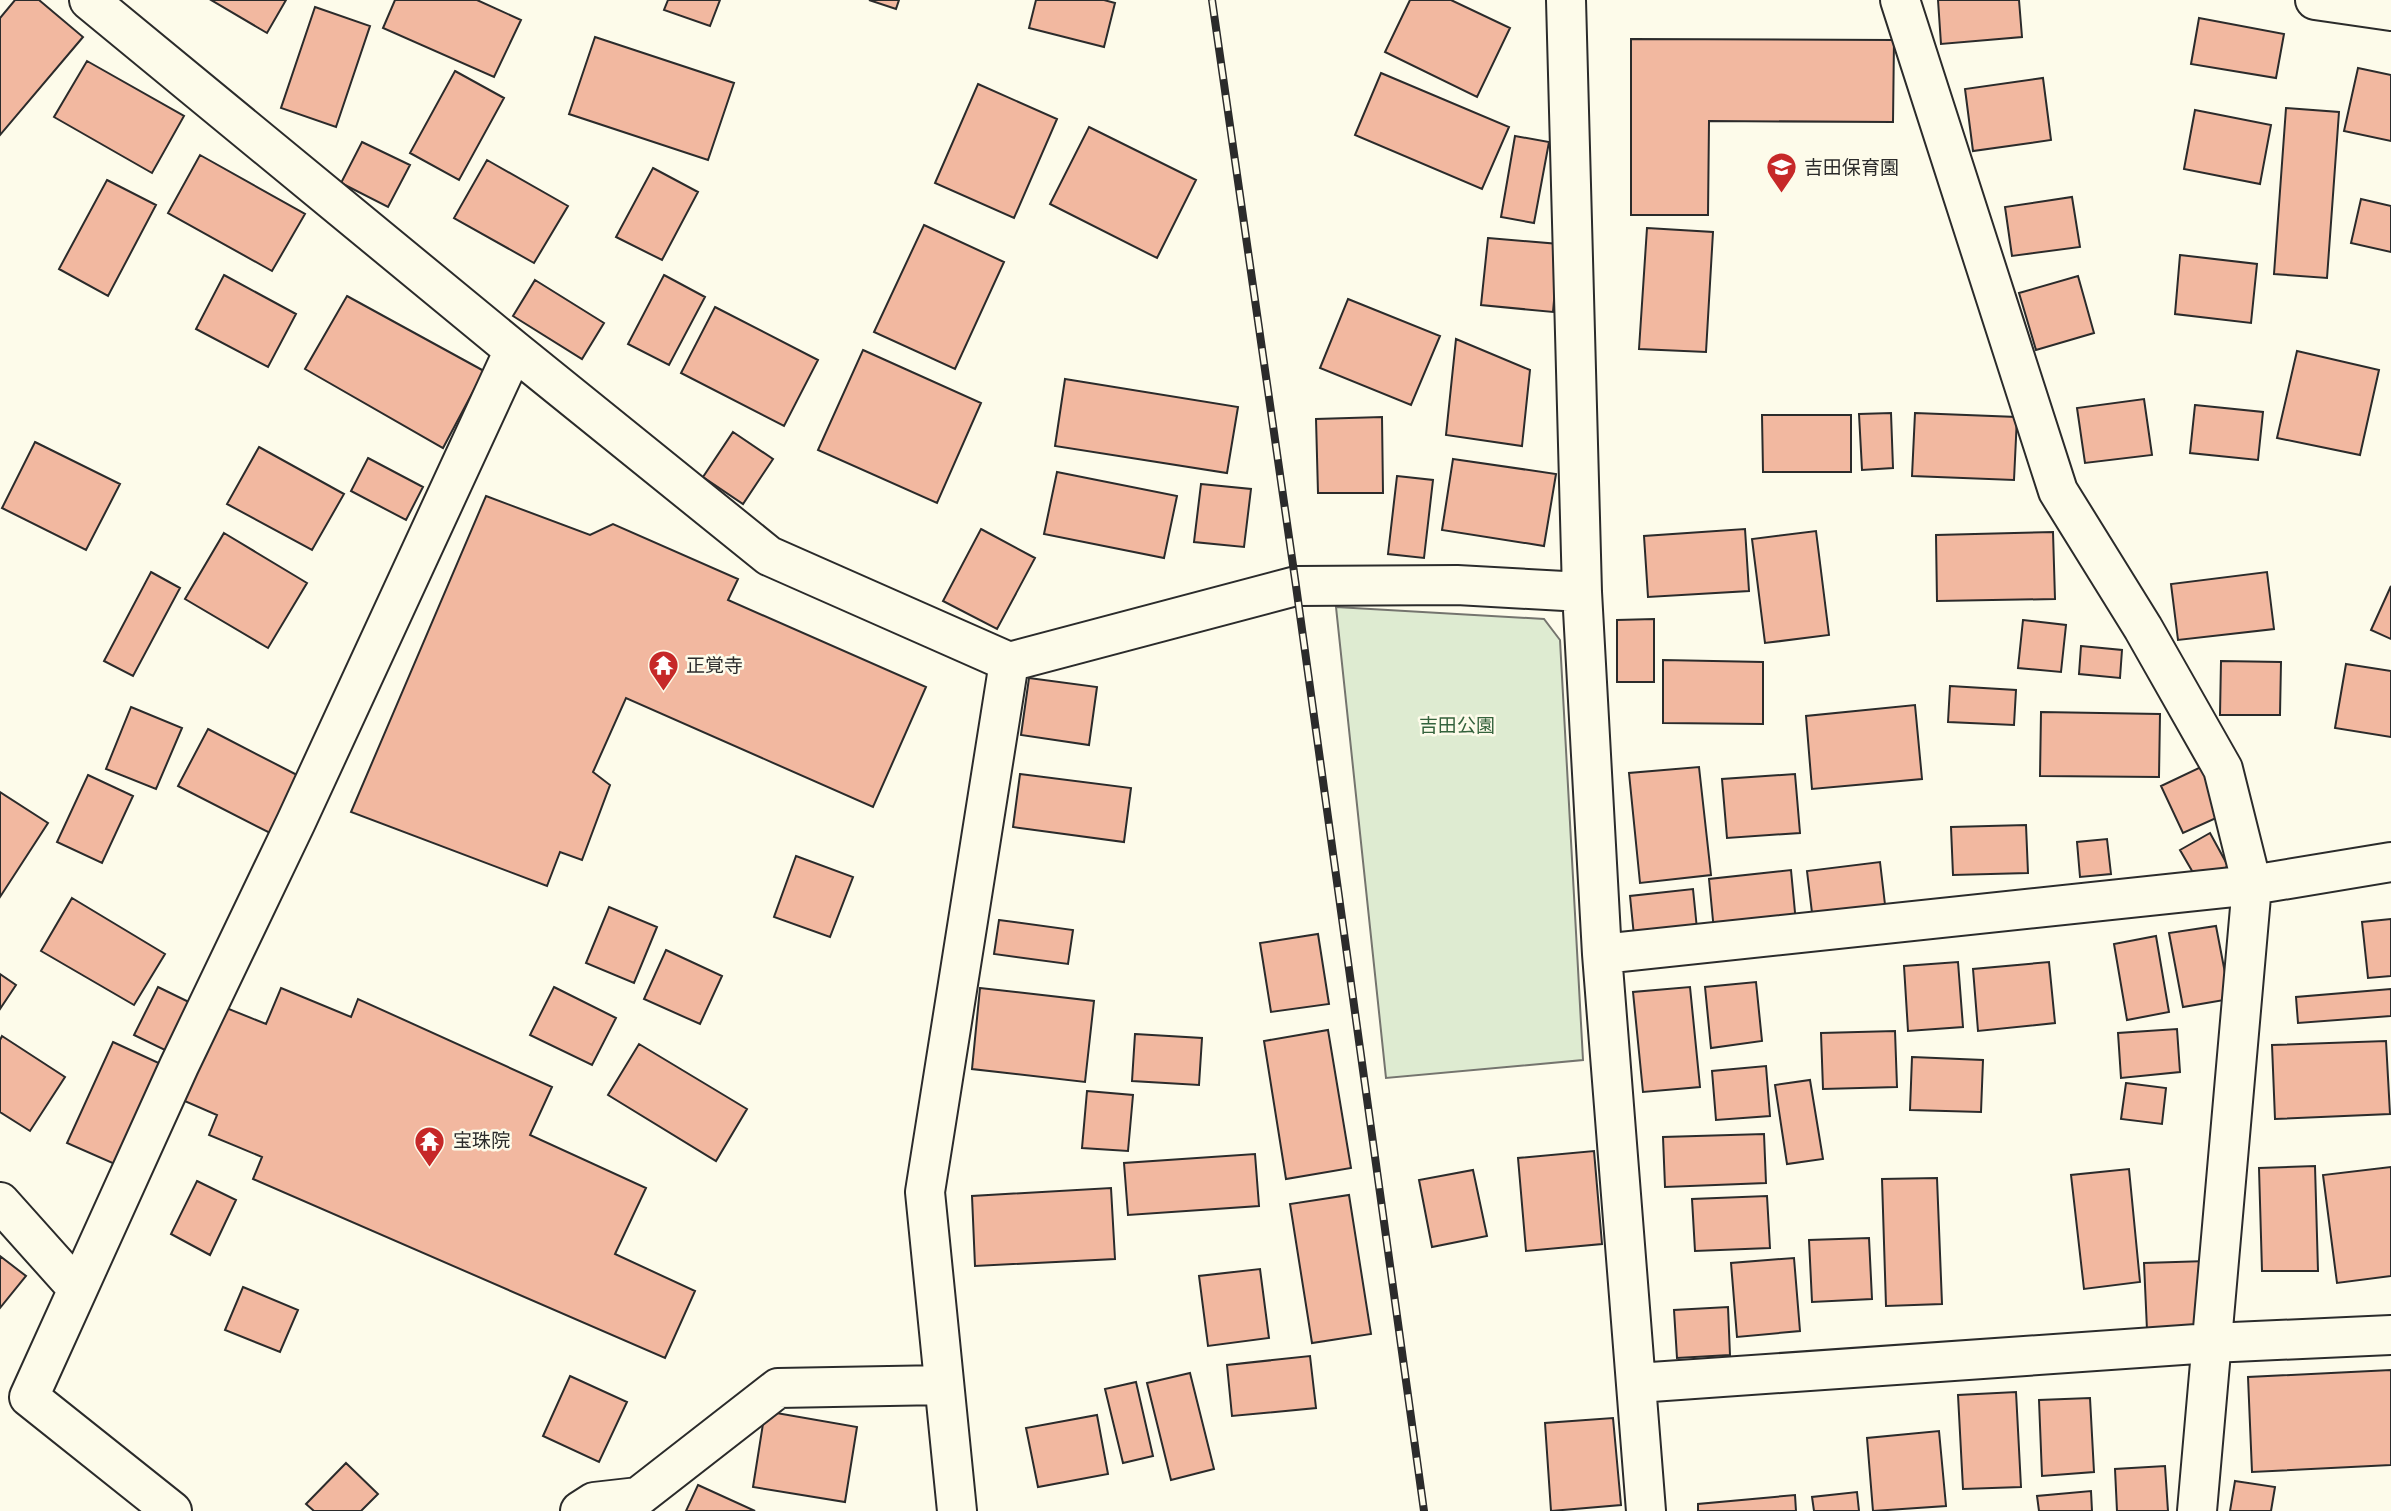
<svg xmlns="http://www.w3.org/2000/svg" width="2391" height="1511" font-family="'Source Sans 3','Noto Sans JP',sans-serif">
<style>
.green{fill:#deebd1;stroke:#74746e;stroke-width:2}
.building{fill:#f2b8a0;stroke:#2b2b2b;stroke-width:2}
.lines{fill:none;stroke-linecap:round;stroke-linejoin:round}
.minor-casing{stroke:#2b2b2b;stroke-width:42}
.minor{stroke:#fdfbea;stroke-width:38}
.rail-casing{stroke:#2b2b2b;stroke-width:8}
.rail{stroke:#fdfbea;stroke-width:5;stroke-dasharray:16;stroke-linecap:butt}
.labels{text-anchor:middle;dominant-baseline:central;stroke-width:5;stroke-linejoin:round;paint-order:stroke}
.poi-label{font-size:19px;fill:#2b2b2b;stroke:#fdfbea;text-anchor:start}
.park-label{font-size:19px;fill:#34623c;stroke:#fdfbea}
</style>
<rect width="100%" height="100%" fill="#fdfbea"/>
<path class="green" d="M1336,607L1544,619L1560,640L1583,1060L1386,1078Z"/>
<path class="building" d="M15,0H39L83,37L0,135V18Z
M211,0H286L267,33Z
M395,0H477L521,20L494,77L383,28Z
M668,0H720L710,26L664,10Z
M869,0H899L896,9Z
M1036,0H1104L1115,3L1104,47L1029,28Z
M1410,0H1451L1510,28L1477,97L1385,52Z
M1938,0H2019L2022,37L1941,44Z
M315,7L370,26L336,127L281,108Z
M2199,18L2284,34L2276,78L2191,64Z
M595,37L734,83L708,160L569,114Z
M1631,39L1894,40L1893,122L1709,121L1708,215H1631Z
M87,61L184,116L152,173L54,117Z
M2358,68L2391,75V141L2344,131Z
M455,71L504,98L459,180L410,153Z
M1381,73L1509,127L1482,189L1355,135Z
M2043,78L2051,140L1973,151L1965,89Z
M978,84L1057,119L1014,218L935,183Z
M2286,108L2339,112L2327,278L2274,274Z
M2195,110L2271,125L2260,184L2184,169Z
M1089,127L1196,180L1157,258L1050,204Z
M1515,136L1549,142L1534,223L1501,217Z
M362,142L410,165L388,207L341,183Z
M200,155L305,214L272,271L168,213Z
M487,160L568,206L534,263L454,218Z
M653,168L698,192L662,260L616,237Z
M107,180L156,205L108,296L59,269Z
M2072,197L2080,247L2012,256L2005,207Z
M2361,199L2391,206V252L2351,243Z
M924,225L1004,262L955,369L874,332Z
M1647,228L1713,232L1706,352L1639,349Z
M1488,238L1559,244L1553,312L1481,305Z
M2180,255L2257,264L2251,323L2175,314Z
M224,275L296,314L268,367L196,329Z
M664,275L705,297L669,365L628,344Z
M2078,276L2094,333L2036,350L2019,293Z
M535,280L604,323L582,359L513,316Z
M347,296L484,371L443,448L305,369Z
M1348,299L1440,336L1411,405L1320,368Z
M715,307L818,360L784,426L681,373Z
M1456,339L1530,370L1522,446L1446,435Z
M863,350L981,403L937,503L818,450Z
M2297,351L2379,370L2360,455L2277,438Z
M1065,379L1238,407L1227,473L1055,446Z
M2144,399L2152,455L2085,463L2077,408Z
M2195,405L2263,412L2258,460L2190,453Z
M1891,413L1893,468L1862,470L1859,414Z
M1915,413L2017,417L2014,480L1912,476Z
M1762,415H1851V472H1763Z
M1382,417L1383,493H1318L1316,419Z
M733,432L773,459L743,504L703,477Z
M35,442L120,484L86,550L2,508Z
M259,447L344,494L312,550L227,504Z
M368,458L423,487L406,520L351,491Z
M1453,459L1556,474L1544,546L1442,530Z
M1057,472L1177,496L1164,558L1044,534Z
M1397,476L1433,480L1424,558L1388,554Z
M1201,484L1251,489L1244,547L1194,542Z
M486,496L590,535L613,524L738,579L728,600L926,687L873,807L626,698L593,772L610,785L582,860L560,852L547,886L351,812Z
M981,529L1035,558L997,629L943,601Z
M1745,529L1749,591L1648,597L1644,536Z
M1816,531L1829,635L1765,643L1752,539Z
M2053,532L2055,599L1937,601L1936,535Z
M224,533L307,583L268,648L185,599Z
M151,572L180,588L133,676L104,661Z
M2267,572L2274,629L2178,640L2171,584Z
M2391,586V639L2371,630Z
M1654,619V682H1617V620Z
M2023,620L2066,625L2061,672L2018,668Z
M2081,646L2122,650L2120,678L2079,674Z
M1663,660L1763,662V724L1663,723Z
M2221,661L2281,662L2280,715H2220Z
M2346,664L2391,671V737L2335,728Z
M1029,678L1097,687L1089,745L1021,735Z
M1950,686L2016,690L2014,725L1948,722Z
M1915,705L1922,779L1812,789L1806,716Z
M131,707L182,728L156,789L106,769Z
M2041,712L2160,714L2159,777L2040,776Z
M208,729L299,776L270,833L178,786Z
M2203,766L2225,814L2183,833L2161,786Z
M1699,767L1711,875L1640,883L1629,773Z
M1020,774L1131,788L1124,842L1013,827Z
M1795,774L1800,833L1727,838L1722,779Z
M88,775L133,796L102,863L57,842Z
M0,792L48,823L0,897Z
M2026,825L2028,873L1953,875L1951,827Z
M2210,833L2228,866L2199,883L2180,850Z
M2107,839L2111,874L2080,877L2077,842Z
M796,856L853,877L830,937L774,917Z
M1880,862L1886,913L1813,921L1807,871Z
M1791,870L1796,923L1714,931L1709,879Z
M1693,889L1697,929L1634,936L1630,896Z
M72,898L165,954L134,1005L41,951Z
M609,907L657,927L634,983L586,963Z
M2391,919V976L2368,978L2362,922Z
M999,920L1073,930L1068,964L994,954Z
M2216,926L2230,999L2183,1007L2169,933Z
M1318,934L1329,1004L1271,1012L1260,943Z
M2156,936L2169,1012L2127,1020L2114,944Z
M666,950L722,976L700,1024L644,999Z
M1958,962L1963,1027L1908,1031L1904,966Z
M2049,962L2055,1023L1978,1031L1973,969Z
M0,974L16,985L0,1009Z
M1756,982L1762,1041L1711,1048L1705,987Z
M158,987L193,1004L169,1052L134,1035Z
M554,987L616,1018L592,1065L530,1035Z
M1690,987L1700,1087L1643,1092L1633,992Z
M281,988L351,1017L358,999L552,1087L530,1135L646,1188L615,1254L695,1291L665,1358L253,1179L262,1157L209,1135L217,1115L180,1099L219,1005L266,1024Z
M980,988L1094,1001L1085,1082L972,1069Z
M2391,989V1016L2298,1023L2296,997Z
M2177,1029L2180,1072L2121,1078L2118,1033Z
M1328,1030L1351,1168L1286,1179L1264,1041Z
M1895,1031L1897,1087L1823,1089L1821,1033Z
M1135,1034L1202,1038L1199,1085L1132,1081Z
M2,1036L65,1077L30,1131L0,1112V1040Z
M2386,1041L2390,1114L2275,1119L2272,1045Z
M113,1042L163,1065L117,1165L67,1143Z
M639,1044L747,1109L716,1161L608,1095Z
M1912,1057L1983,1060L1981,1112L1910,1110Z
M1766,1066L1770,1116L1716,1120L1712,1071Z
M1810,1080L1823,1159L1787,1164L1775,1085Z
M2126,1083L2166,1088L2162,1124L2121,1119Z
M1087,1091L1133,1095L1128,1151L1082,1148Z
M1764,1134L1766,1183L1665,1187L1663,1137Z
M1594,1151L1602,1244L1526,1251L1518,1158Z
M1255,1154L1259,1206L1128,1215L1124,1163Z
M2315,1166L2318,1271H2262L2259,1168Z
M2391,1167V1276L2337,1283L2323,1175Z
M2129,1169L2140,1282L2084,1289L2071,1175Z
M1473,1170L1487,1236L1432,1247L1419,1180Z
M1937,1178L1942,1304L1886,1306L1882,1179Z
M197,1181L236,1200L210,1255L171,1234Z
M1111,1188L1115,1259L975,1266L972,1196Z
M1349,1195L1371,1334L1312,1343L1290,1204Z
M1767,1196L1770,1248L1695,1251L1692,1199Z
M1869,1238L1872,1299L1812,1302L1809,1240Z
M0,1256L26,1276L0,1308Z
M1794,1258L1800,1331L1737,1337L1731,1263Z
M2207,1261L2206,1328L2147,1330L2144,1263Z
M1260,1269L1269,1338L1208,1346L1199,1276Z
M243,1287L298,1310L280,1352L225,1330Z
M1728,1307L1730,1355L1677,1358L1674,1310Z
M1310,1356L1316,1408L1232,1416L1227,1365Z
M2391,1370V1465L2252,1472L2248,1377Z
M1190,1373L1214,1469L1171,1480L1147,1383Z
M570,1376L627,1402L599,1462L543,1436Z
M1136,1382L1153,1456L1123,1463L1105,1389Z
M2016,1392L2021,1487L1963,1489L1958,1395Z
M2090,1398L2094,1472L2042,1476L2039,1400Z
M765,1411L857,1427L845,1502L753,1487Z
M1097,1415L1108,1474L1038,1487L1026,1428Z
M1613,1418L1621,1505L1551,1511L1545,1423Z
M1939,1431L1946,1506L1873,1511L1867,1438Z
M346,1463L378,1494L361,1511H314L306,1504Z
M2165,1466L2168,1511H2117L2115,1469Z
M2235,1481L2275,1487L2271,1511H2230Z
M698,1485L755,1511H686Z
M2091,1491L2092,1511H2039L2037,1496Z
M1857,1492L1859,1511H1814L1812,1497Z
M1795,1495L1796,1511H1698V1504Z"/>
<g class="lines">
<defs>
<path id="minor" d="M89,0L514,350L769,556L1009,662L1296,586L1457,585L1582,592
M1566,0L1582,592L1602,954L1646,1511
M1900,0L2058,491L2143,628L2223,769L2252,885L2197,1511
M2315,0L2391,11
M1602,954L2252,885L2391,862
M0,1202L77,1288
M1637,1383L2211,1343L2391,1335
M172,1511L29,1397L179,1066L296,822L514,350
M580,1511L594,1502L638,1497L778,1388L944,1385
M957,1511L925,1192L1009,662"/>
</defs>
<use href="#minor" class="minor-casing"/>
<use href="#minor" class="minor"/>
<defs>
<path id="rail" d="M1212,0L1296,586L1424,1511"/>
</defs>
<use href="#rail" class="rail-casing"/>
<use href="#rail" class="rail"/>
</g>
<defs>
<symbol id="school-pin" viewBox="-11 -11 22 30"><path d="M0 17L-7.5 6A9.5 9.5 0 1 1 7.5 6Z" fill="#c62828" stroke="#fdfbea"/><path d="M0-5L7-2L0 1L-7-2ZM-4 1L0 2.5L4 1V4Q0 6-4 4Z" fill="#fff"/></symbol>
<symbol id="temple-pin" viewBox="-11 -11 22 30"><path d="M0 17L-7.5 6A9.5 9.5 0 1 1 7.5 6Z" fill="#c62828" stroke="#fdfbea"/><path d="M0-6L5-2H3V0L6.5 2.5H4V6H1.5V3h-3V6H-4V2.5H-6.5L-3 0V-2H-5Z" fill="#fff"/></symbol>
</defs>
<g fill-rule="evenodd">
<use href="#school-pin" x="1764" y="150" width="35" height="47"/>
<use href="#temple-pin" x="646" y="648" width="35" height="47"/>
<use href="#temple-pin" x="412" y="1124" width="35" height="47"/>
</g>
<g class="labels">
<g class="poi-label">
<text x="1804" y="168">吉田保育園</text>
<text x="686" y="666">正覚寺</text>
<text x="453" y="1141">宝珠院</text>
</g>
<g class="park-label">
<text x="1457" y="726">吉田公園</text>
</g>
</g>
</svg>
